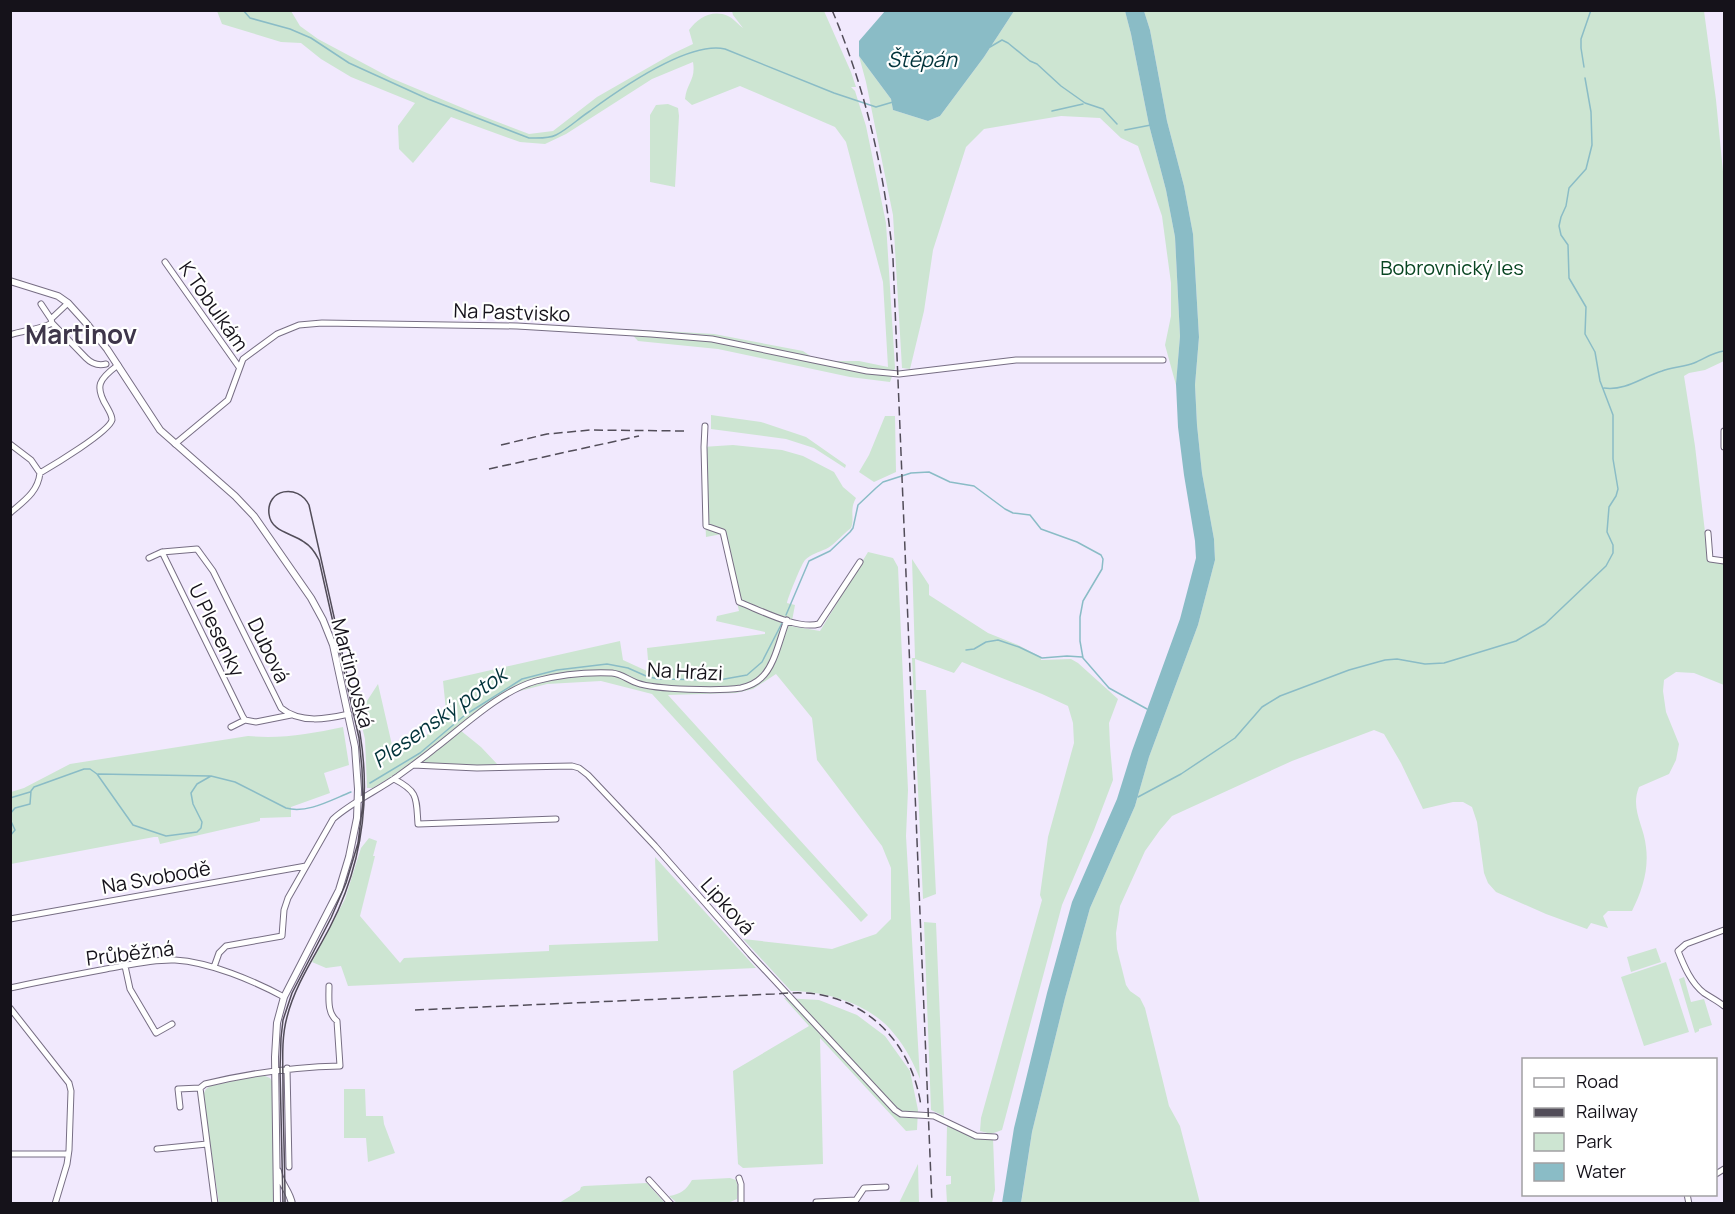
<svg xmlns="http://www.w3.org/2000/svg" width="1735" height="1214" font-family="Manrope,sans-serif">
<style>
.green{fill:#cde5d2}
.water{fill:#8abcc6}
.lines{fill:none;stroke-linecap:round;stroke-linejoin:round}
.stream{stroke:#8abcc6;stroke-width:1.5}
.minor-casing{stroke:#776e84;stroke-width:7}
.tertiary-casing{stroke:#776e84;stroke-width:8}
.minor{stroke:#fff;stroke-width:5}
.tertiary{stroke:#fff;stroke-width:6}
.tram{stroke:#524d59;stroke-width:1.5}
.rail{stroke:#524d59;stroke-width:1.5;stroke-dasharray:9 4.5;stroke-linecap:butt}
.labels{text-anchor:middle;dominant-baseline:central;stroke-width:4.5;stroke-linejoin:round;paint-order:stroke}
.park-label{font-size:20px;fill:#084522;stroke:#fff}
.street-label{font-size:20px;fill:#15121a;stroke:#fff}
.water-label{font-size:21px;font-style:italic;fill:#00323a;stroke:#fff}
.district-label{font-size:26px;font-weight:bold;fill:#3e364a;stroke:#fff}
</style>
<rect width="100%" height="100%" fill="#f1e9fd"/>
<path class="green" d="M217,11H291L300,26L318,39L391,78L477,114L529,134L553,131L597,97L672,54L693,44L689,30C698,18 712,9 728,16C733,18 739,25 743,28L733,15L732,11H824L851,72L856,87H851L855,91L866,126L886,223L895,368L890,382L850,377L718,349L638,341L627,329L714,334L803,351L818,361H859L888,367L883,282L846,142L835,127L740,86L692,105L685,99C687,82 696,80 693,62L652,79L566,134L545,144L520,142L451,117L413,163L399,149L398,126L415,103L351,77L321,59L301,43L281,42L222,24Z
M1014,11H1125L1131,34L1149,125L1166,190L1175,237L1180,336L1176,385L1165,345L1171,316V283L1162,216L1138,146L1121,138L1100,118L1061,116L984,129L966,147L933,250L924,311L910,369L902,368L893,215L866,82L859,56L891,99L893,110L928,121L940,116L984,57Z
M1144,11H1704L1716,100L1724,182V361L1705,370L1689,373L1684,376L1695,446L1708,558L1724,563V685L1694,673L1676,672L1664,680L1663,691L1666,712L1679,744L1676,760L1669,774L1639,787C1630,809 1644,825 1646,847C1649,870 1642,891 1632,911H1608L1603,916L1608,928L1591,923L1587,929L1546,914L1496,892L1488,883L1484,873L1477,822L1472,807L1463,802H1453L1423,809L1401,763L1384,734L1374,730L1292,761L1172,816L1160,830L1145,851L1120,906L1116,933L1117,949L1126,985L1130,991L1140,998L1145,1008L1169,1106L1180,1126L1200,1203L1021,1204L1032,1132L1065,998L1090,908L1135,806L1149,757L1198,625L1215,560L1214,539L1202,473L1197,425L1195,385L1199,337L1193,234L1184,186L1167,121L1150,30Z
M668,104L678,108L679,116L675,187L650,182V115L656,105Z
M711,415L761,422L806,437L846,465L845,468L814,448L786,439L711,429Z
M885,416H895L896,472L874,482L859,472L869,455Z
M733,445L782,450L803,456L834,472L843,487L856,498C849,510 855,518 851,528C843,534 834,545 826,549C819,552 811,554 805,560C802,563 788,597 787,603L795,605L791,626L820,631L868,552L893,558L898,567L908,790L906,836L920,1079C914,1064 906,1048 895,1035C873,1005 827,991 791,991L743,939L832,949L876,934L891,919V868L882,846L817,760L812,718L776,674L753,689L736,693L668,695L868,915L861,922L652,694L601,681L547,684L512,693L460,730L481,747L498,765L438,769L414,763L373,788H367L365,739L357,706L365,704L378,684L392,745L424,737L447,720L443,681L620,641L623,660L649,672L647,648L765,634V632L716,621L717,616L739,611L722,534L706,537L702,447Z
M912,559L929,585V595L988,633L1018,645L1041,657V660L1071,659L1078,663L1118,699L1109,723L1110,746L1113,780L1094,830L1062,905L1002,1130L991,1134L980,1131L981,1118L1042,900L1040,895L1048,837L1074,743L1073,723L1068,706L1042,694L962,662L954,673L915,659L916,690H926L936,894L923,899L912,658H915Z
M343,727L349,765L324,773L330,793L291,807V817L260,818V821L160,844L158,837H154L11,864V792L24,788L70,764L248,736C281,739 310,734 343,727Z
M369,838L377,841L373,856H375L360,916L400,963L404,958L549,951V945L658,941L655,857L756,968L348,986L341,966L326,968L312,962L345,899L361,848Z
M924,922L936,923L944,1116L931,1110Z
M1656,948L1661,962L1631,972L1627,957Z
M1666,962L1689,1032L1644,1046L1621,977Z
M1684,977L1691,1002L1704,999L1712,1025L1699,1029V1031L1695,1033L1679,979Z
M784,998L819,1000L857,1015L885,1036L910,1071L918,1110L917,1130L906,1131L820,1038L823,1164L743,1168L738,1164L733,1071L809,1026Z
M260,1074L270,1078L273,1083L275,1203L219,1204L203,1095L206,1089L213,1084L215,1085L232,1081L235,1079L238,1080Z
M344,1089H365L366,1116H383L384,1124L395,1153L368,1162L366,1138H344Z
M947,1125L993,1138L995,1190L992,1203H947L946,1185L951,1184V1176H946Z
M918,1164L919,1203H899Z
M730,1178L736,1180L738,1187L737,1199L728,1203H677L669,1196C681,1194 686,1190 692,1180Z
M647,1183L664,1202L662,1204L559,1203L580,1190L581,1187L584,1186Z"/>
<path class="water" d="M885,11V10L1014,11L984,57L940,116L928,121L893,110L891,99L859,56V41Z
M1125,11H1144L1150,30L1167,121L1184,186L1193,234L1199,337L1195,385L1197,425L1202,473L1214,539L1215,560L1198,625L1149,757L1135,806L1090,908L1065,998L1032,1132L1021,1203H1002L1014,1128L1047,993L1072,902L1117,799L1132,751L1180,619L1196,558L1195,541L1184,475L1178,427L1176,384L1180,336L1175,237L1166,190L1149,125L1131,34Z"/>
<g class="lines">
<path class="stream" d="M243,10L250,18L290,29L311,38L349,63L428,99L529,138C538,138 548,139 556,135C568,129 579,118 590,111C620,89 688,41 725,49L834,93L876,107L893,102
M990,47L1002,40L1008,43L1030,61L1037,64L1061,86L1085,103L1103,109L1117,124
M1584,67L1581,48V39L1591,10
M1052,111L1083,104
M1125,130L1151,125
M1604,388C1626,391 1642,377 1662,371C1672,367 1684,367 1694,363C1704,359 1713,352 1724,351
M786,615L809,561L830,551L850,532L853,528L858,505L876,488L883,482L911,473L929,472L950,482L974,486L1005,509L1013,513L1030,515L1041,529L1077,542L1101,555L1103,559L1102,569L1083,601L1080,617V641L1083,658L1109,688L1147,709
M966,650L974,649L986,642L998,640L1019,647L1042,658L1067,656L1082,657
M98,774L210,776
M370,783L420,753L465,715L522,679L557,670L607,664L628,668L646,676L658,679L719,680L747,675L762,662L782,623
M1138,797L1181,774L1235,738L1262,707L1280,696L1349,670L1385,660L1397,659L1425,664L1444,663L1516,641L1545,624L1606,566L1613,553V545L1607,532L1609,507L1616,496L1618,489L1613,459V415L1600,381L1595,352L1585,334L1586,307L1569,278L1568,245L1561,235L1559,226L1561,217L1566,206L1569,188L1586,169L1592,145L1591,112L1585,78
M10,798L30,792
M10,814L15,808L30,804L31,791L34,787L84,769H90L97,774L133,825L166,836L197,832L201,828L202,822L193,804L191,793L197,784L211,776L235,782L286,808C307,814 331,800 351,792
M10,819L15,830L10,836"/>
<defs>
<path id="minor" d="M165,262L239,367
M41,304L51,319L52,323L86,358C92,364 98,366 106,364
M51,319L68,303
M10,335C24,330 39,330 52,323
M705,426L704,447L706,526L723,532L739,602C760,610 797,630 819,624L860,562
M1724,431V447
M10,444L31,460L40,473
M175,444L228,400L243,359L277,334L299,325L322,323L517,326L651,334L712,339L867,371L899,374L1016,360H1163
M10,513C24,501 38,492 40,473C52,466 109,432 112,420C112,415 109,411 107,407C94,386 99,379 118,365
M1708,533L1710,559L1724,561
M162,552L243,717L245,720L256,722L291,715
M149,558L162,552L197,549L213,571L281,708C300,724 327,719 349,714
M231,727L245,720
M413,765L477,768L572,766L579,768L588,775L655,846L750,954L895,1110L901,1114L934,1116L976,1136L995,1137
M394,779C419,792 416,798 418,824L556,819
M10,919L306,866
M1724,930L1686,944L1678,951C1684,966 1691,983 1704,993C1710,997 1718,1001 1724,1006
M125,966L130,989L156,1033L172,1024
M214,967L219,953L226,946L282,936L284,910L288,898L333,819C352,802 377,791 398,776C410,767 422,759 434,749C463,727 500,691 536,681C559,675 588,672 612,673C622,674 628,680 637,683C656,690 721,691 741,688C749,686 756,683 761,678C775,666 780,637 787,620
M10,988C42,981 74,975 106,969C129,965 152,959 175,960C210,962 254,981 284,997
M10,1008L69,1083L71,1091L69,1150L67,1164L55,1204
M287,1068L289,1167
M200,1088L215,1204
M180,1107L178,1089L200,1088L205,1084C250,1073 294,1067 340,1066L337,1021C327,1013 329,999 329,986
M157,1149L207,1144
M10,1154H68
M1716,1174L1724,1169
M739,1178L741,1184V1204
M649,1180L671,1204
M1687,1194L1689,1204
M816,1204V1202L856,1200L864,1188L886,1187"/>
<path id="tertiary" d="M10,281L58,296L68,303L87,324L107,349L160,430L235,496L254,516L311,598L323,620L333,645L355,747L358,789L357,818L349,857L339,890L284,997L277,1023L275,1057L277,1204
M278,1171C280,1183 290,1191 292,1204"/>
</defs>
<use href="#minor" class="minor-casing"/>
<use href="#tertiary" class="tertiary-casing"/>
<use href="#minor" class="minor"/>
<use href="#tertiary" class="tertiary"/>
<path class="tram" d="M283,1204L280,1069L281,1038L283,1020L292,993L331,918L346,883L358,843L363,802L362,769L359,738L319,560C315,552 311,546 304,542C292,533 271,532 269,514C266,489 298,483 309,505L360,733C371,801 362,865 330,927C315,956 295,985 287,1017C281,1039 283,1063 283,1085C283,1125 285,1164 285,1204"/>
<path class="rail" d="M832,10C866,90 885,173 893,259L932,1204
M501,445L547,434L590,430L686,431
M489,469L639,436
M415,1010L774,994C788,993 802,992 816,994C874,1003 913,1049 921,1106"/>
</g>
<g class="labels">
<g class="park-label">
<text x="1452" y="267">Bobrovnický les</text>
</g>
<g class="street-label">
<text transform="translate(214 306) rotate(55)">K Tobulkám</text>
<text transform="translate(512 312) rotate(2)">Na Pastvisko</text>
<text transform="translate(217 630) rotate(64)">U Plesenky</text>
<text transform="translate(269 650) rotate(64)">Dubová</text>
<text transform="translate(685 671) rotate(3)">Na Hrázi</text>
<text transform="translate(353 673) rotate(75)">Martinovská</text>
<text transform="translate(156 877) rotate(-10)">Na Svobodě</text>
<text transform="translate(728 906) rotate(48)">Lipková</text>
<text transform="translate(130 953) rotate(-7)">Průběžná</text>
</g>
<g class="water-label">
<text x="922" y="59">Štěpán</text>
<text transform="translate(439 717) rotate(-35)">Plesenský potok</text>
</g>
<g class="district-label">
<text x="81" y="334">Martinov</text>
</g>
</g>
<rect width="1735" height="1214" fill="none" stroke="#15121a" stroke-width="24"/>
<rect x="1522" y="1058" width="195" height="138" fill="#ffffff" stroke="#a1a0a3" stroke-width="1.5"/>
<rect x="1534" y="1078" width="30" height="9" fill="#ffffff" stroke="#a1a0a3" stroke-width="1.5"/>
<text x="1576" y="1088" font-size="18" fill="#15121a">Road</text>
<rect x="1534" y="1108" width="30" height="9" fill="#524d59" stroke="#a1a0a3" stroke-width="1.5"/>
<text x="1576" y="1118" font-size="18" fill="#15121a">Railway</text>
<rect x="1534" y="1133" width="30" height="18" fill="#cde5d2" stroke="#a1a0a3" stroke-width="1.5"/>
<text x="1576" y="1148" font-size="18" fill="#15121a">Park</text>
<rect x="1534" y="1163" width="30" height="18" fill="#8abcc6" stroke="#a1a0a3" stroke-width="1.5"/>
<text x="1576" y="1178" font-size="18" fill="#15121a">Water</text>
</svg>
